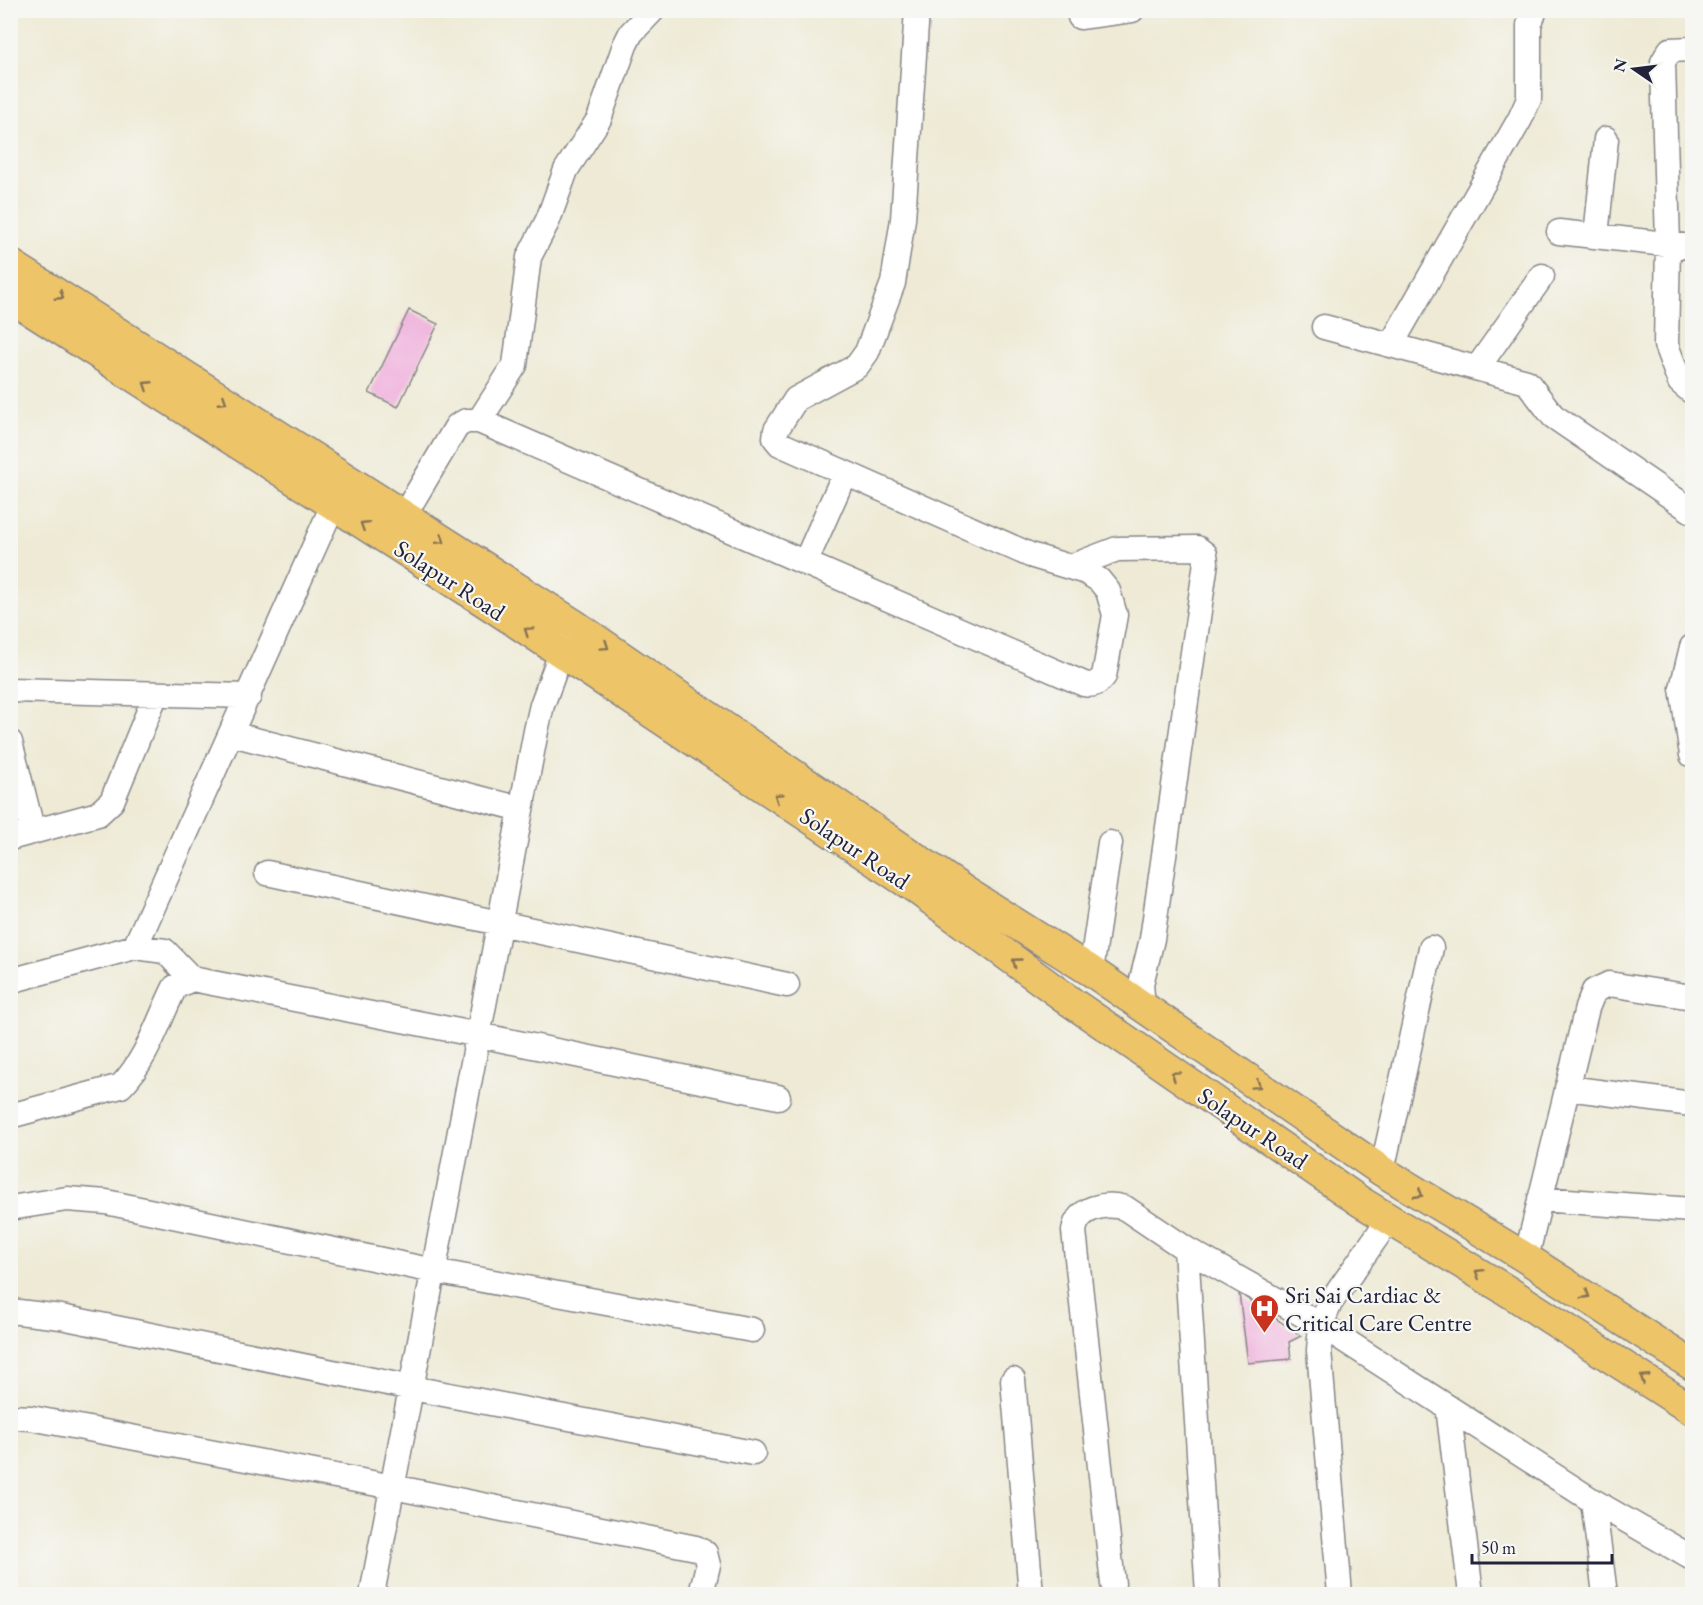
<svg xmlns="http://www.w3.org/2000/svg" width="1703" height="1605" font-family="'EB Garamond',serif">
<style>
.building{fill:#efabdb}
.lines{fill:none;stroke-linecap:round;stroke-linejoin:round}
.minor-casing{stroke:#888688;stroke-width:27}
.major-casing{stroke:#888688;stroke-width:33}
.minor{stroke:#fff;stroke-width:24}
.major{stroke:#eec469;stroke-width:30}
.oneway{stroke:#887352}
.labels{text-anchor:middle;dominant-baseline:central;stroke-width:4.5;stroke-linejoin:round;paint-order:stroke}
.street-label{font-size:24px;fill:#22223b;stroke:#f6f6f2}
.poi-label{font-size:24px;fill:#22223b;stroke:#f6f6f2;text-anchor:start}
</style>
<rect width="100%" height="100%" fill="#f6f6f2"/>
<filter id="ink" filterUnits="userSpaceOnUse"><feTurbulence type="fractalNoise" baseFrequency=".0167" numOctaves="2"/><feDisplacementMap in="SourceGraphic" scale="12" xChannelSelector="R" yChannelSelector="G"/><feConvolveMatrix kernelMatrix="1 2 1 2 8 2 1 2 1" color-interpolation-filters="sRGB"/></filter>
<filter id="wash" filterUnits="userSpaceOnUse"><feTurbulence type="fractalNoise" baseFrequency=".008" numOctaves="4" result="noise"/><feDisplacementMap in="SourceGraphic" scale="24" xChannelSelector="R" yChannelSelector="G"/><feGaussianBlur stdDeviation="1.35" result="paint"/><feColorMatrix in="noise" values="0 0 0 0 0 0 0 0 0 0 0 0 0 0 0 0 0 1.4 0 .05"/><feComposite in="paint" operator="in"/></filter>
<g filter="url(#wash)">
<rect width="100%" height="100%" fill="#eeead5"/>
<g id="blocks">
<path class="building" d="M409,310L438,324L398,407L369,393Z
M1239,1293L1301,1336L1289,1342L1291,1359L1248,1363Z"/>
</g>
</g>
<g filter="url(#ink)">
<use href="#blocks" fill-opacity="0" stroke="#888688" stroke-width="1.5"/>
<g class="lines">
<defs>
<path id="minor" d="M1080,17L1132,10
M1692,49L1670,50L1663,62L1668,245L1666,345L1680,382L1692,392
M1559,232L1692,247
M1596,236L1606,139
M1324,327L1527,382L1553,416L1692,511
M1391,345L1520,119L1529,99V25L1535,10
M1478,367L1542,276
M479,421L515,365L529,257L548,220L566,170L599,119L625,45L631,33L653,10
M403,517L457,426L466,421H479L1084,684C1093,686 1098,684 1104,676L1115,615L1108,591L1099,580L1086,572L1030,555L780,444L775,438L776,430L796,399L857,366L867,352L893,283L903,219L917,10
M805,563L845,473
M1070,567L1117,549L1197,548L1205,554L1206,562L1152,939L1141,984L1143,1007
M1692,647L1682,688L1692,755
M10,690L249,696
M232,734L521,809
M10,742L33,832
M10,838L98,814L112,801L156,694
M267,873L787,985
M135,947L333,505
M1091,971L1110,843
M10,981L135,947L165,951L192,979
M1567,1088L1692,1104
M10,1116L121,1086C148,1058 158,1021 175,987L192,979L479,1035L778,1097
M1382,1171L1431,948
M1540,1199L1692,1210
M10,1208L67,1199L106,1202L434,1271L752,1330
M1186,1249L1208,1594
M1526,1258L1587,1008L1594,991L1609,984L1692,997
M10,1311L61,1317L412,1388L753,1453
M1013,1380L1031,1594
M1448,1407L1471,1594
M10,1417L31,1418L393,1487L696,1548L705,1553L708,1565L701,1594
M1593,1501L1605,1594
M1113,1584L1074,1231C1077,1207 1106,1202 1125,1208L1186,1249L1321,1325L1593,1501L1692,1558
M372,1594L536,731L542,705L561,653L558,651L573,624
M1340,1594L1319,1350L1321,1325L1330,1303L1390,1218"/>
<path id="major" d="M10,264L573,624L964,891L1091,971L1382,1171L1526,1258L1692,1365
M10,297L493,607L914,887L1071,1002L1361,1202L1506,1290L1692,1410"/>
</defs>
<use href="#minor" class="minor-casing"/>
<use href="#major" class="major-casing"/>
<use href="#minor" class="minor"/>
<use href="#major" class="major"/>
</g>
<defs><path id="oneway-chevron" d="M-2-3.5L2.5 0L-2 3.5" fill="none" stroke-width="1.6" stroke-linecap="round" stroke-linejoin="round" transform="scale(1.5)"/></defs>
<g class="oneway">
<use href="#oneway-chevron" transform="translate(60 296) rotate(33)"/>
<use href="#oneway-chevron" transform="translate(147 385) rotate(-147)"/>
<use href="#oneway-chevron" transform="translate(223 401) rotate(33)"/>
<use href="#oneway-chevron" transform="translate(364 525) rotate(-148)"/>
<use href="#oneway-chevron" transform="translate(441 540) rotate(32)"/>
<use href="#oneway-chevron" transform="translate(528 631) rotate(-145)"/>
<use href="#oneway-chevron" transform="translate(605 646) rotate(34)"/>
<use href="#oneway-chevron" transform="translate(778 797) rotate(-146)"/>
<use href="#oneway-chevron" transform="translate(1016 962) rotate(-144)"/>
<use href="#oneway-chevron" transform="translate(1175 1075) rotate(-146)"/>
<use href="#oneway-chevron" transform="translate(1257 1085) rotate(34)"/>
<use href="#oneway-chevron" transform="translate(1419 1194) rotate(31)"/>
<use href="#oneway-chevron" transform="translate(1479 1273) rotate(-148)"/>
<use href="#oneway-chevron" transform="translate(1586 1295) rotate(32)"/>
<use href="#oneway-chevron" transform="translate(1644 1378) rotate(-147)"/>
</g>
</g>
<defs>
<symbol id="hospital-pin" viewBox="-11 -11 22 30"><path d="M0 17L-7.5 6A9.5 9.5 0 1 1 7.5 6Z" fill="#c8321e" stroke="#f6f6f2"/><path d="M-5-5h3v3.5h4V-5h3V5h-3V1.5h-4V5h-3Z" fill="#fff"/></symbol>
</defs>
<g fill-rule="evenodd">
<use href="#hospital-pin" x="1248" y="1292" width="33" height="45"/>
</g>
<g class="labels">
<g class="street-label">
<text transform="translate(450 580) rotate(33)">Solapur Road</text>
<text transform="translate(855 848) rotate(34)">Solapur Road</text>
<text transform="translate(1253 1128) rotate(34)">Solapur Road</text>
</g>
<g class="poi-label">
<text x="1285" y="1294">Sri Sai Cardiac &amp;<tspan x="1285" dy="28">Critical Care Centre</tspan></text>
</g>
</g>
<rect width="1703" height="1605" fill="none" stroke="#f6f6f2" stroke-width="36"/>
<g transform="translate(1634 69) rotate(284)" stroke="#f6f6f2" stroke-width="4.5" paint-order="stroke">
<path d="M0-4.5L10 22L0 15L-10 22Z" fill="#22223b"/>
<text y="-9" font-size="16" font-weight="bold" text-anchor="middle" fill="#22223b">N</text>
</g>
<path d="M1472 1554v9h140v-9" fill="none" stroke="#22223b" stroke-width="3"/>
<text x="1481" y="1554" font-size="18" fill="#22223b" stroke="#f6f6f2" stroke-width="4.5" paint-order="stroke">50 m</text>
</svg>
